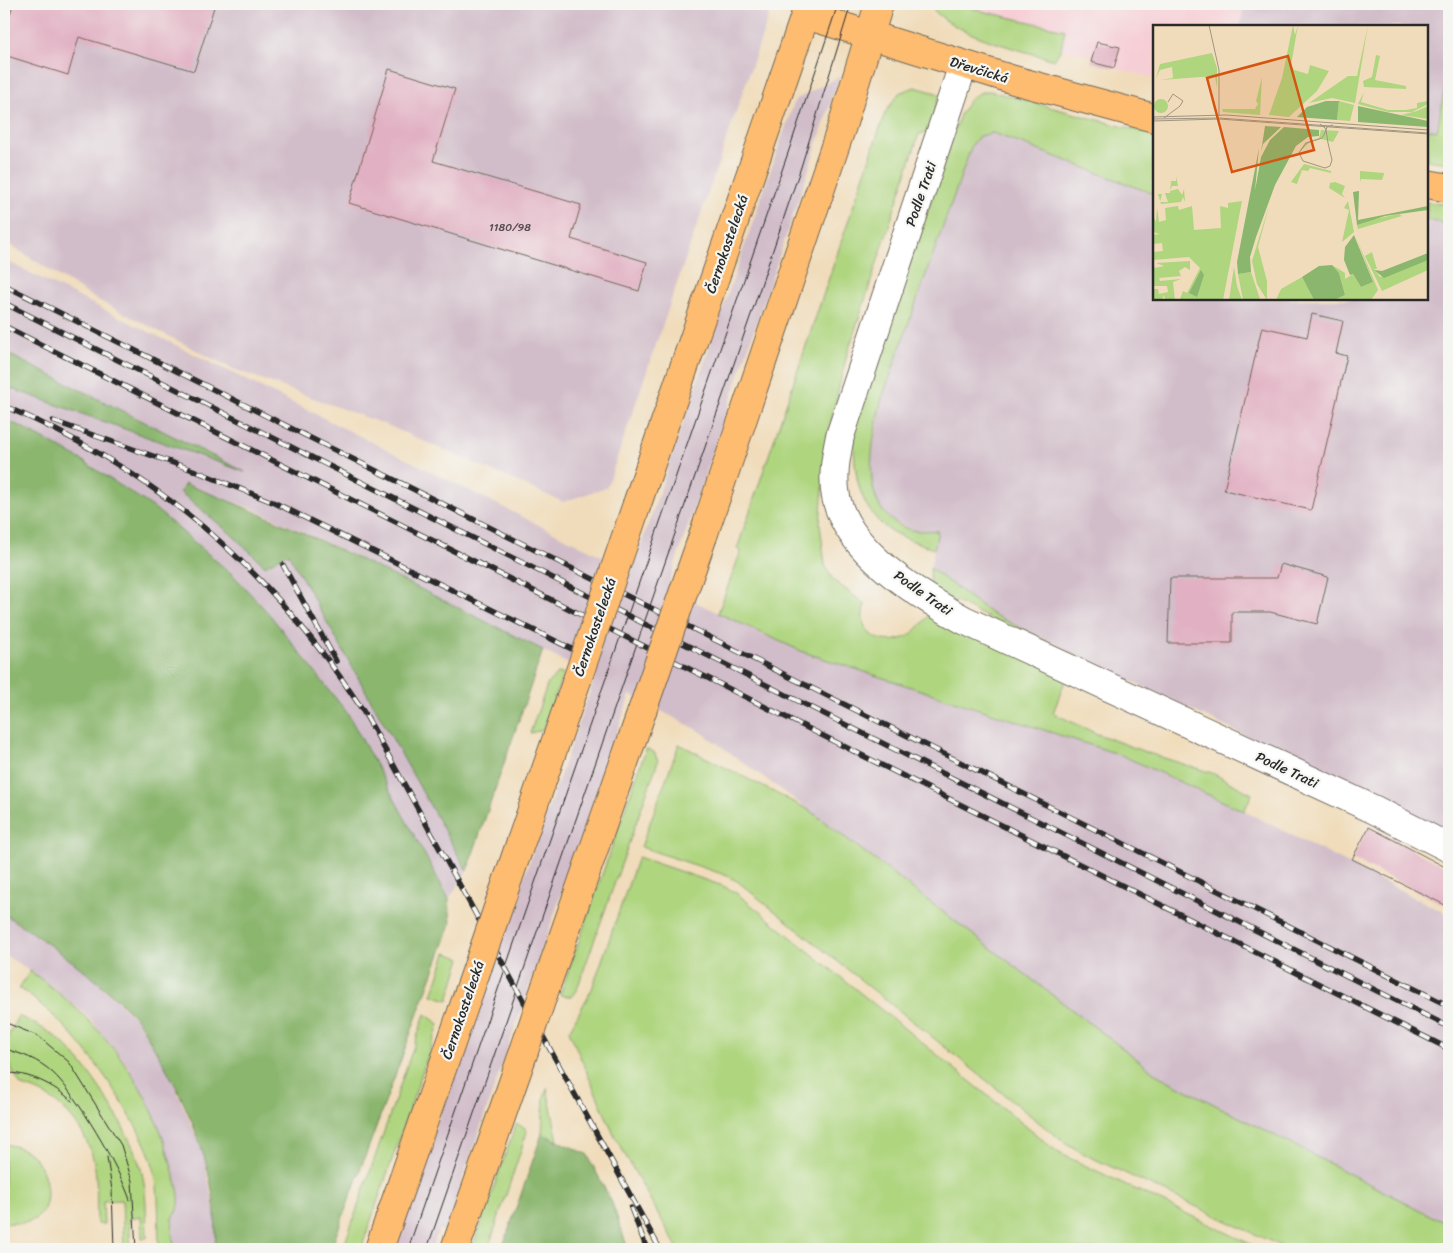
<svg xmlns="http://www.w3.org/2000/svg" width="1453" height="1253" font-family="Sriracha,sans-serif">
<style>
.built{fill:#f6cfd6}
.industrial{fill:#d1bdc9}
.green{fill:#afd57f;stroke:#6d8055}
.forest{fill:#8bb66e;stroke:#5b704c}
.building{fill:#e1b0c2}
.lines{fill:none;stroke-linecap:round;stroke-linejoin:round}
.minor-casing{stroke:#70695d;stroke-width:30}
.major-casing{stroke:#70695d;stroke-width:30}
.minor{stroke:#fff;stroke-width:28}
.major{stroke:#febc70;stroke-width:28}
.tram{stroke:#2b2b2b;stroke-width:1}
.rail-casing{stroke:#2b2b2b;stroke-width:5.5}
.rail{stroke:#f6f6f2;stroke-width:4;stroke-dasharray:11;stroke-linecap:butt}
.major-bridge-casing{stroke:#70695d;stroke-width:30;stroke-linecap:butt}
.major-bridge{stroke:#febc70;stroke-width:28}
.labels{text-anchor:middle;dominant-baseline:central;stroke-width:4.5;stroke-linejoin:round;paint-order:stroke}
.number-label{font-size:11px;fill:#584c51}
.street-label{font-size:14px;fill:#2b2b2b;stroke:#f6f6f2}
.inset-road{fill:none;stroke:#a19581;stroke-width:1}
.view{fill:#d5540f;fill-opacity:0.15;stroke:#d5540f;stroke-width:2.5}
.inset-edge{fill:none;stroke:#2b2b2b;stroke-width:2.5}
</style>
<rect width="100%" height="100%" fill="#f6f6f2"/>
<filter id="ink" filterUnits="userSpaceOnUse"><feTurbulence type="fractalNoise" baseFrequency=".02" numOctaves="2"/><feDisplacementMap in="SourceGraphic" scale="10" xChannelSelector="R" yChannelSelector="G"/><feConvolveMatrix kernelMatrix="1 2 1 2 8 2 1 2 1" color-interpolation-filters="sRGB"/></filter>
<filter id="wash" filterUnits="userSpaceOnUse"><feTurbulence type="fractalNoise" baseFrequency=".0096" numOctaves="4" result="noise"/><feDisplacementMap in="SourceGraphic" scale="20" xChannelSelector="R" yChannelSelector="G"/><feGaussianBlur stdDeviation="1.12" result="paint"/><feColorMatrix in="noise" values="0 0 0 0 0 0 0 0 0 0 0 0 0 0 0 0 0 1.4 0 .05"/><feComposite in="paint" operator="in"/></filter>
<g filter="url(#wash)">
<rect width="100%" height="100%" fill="#f0dcba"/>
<path class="built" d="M974,4H1244L1240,26H1154V78L1092,62V56L1061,49L1065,30L973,9Z"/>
<path class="industrial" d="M4,4H773L607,487L563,502L389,426L231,368L92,297L4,241Z
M1244,4H1449V65L1437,131L1427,129V26H1240Z
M840,76L667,588L763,635L904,685L1121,755L1244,811L1449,915V1225L1159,1076L809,810L700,731L630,695L460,1186L449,1232L439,1229L432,1249H392L595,677L338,548L251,508L185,485L180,492L230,533L288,553L467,871L449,899L348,714L270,615L234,576L153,507L78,458L20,426L4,420V386L238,469L4,352V260L632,571L795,100Z
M992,133L1154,194V299H1427V220L1449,224V834L992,614L930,568L938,531L912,530L888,519L874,500L871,481L872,454L881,401L972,145L979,136Z
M4,914L85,970L136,1019L168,1071L203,1152L217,1228L215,1249H174L173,1219L179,1205L175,1178L159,1129L128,1066L90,1019L53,987L4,954Z"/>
<path class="green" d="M929,4H974L973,9L1065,30L1061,49L1054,60C1019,49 948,34 929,4Z
M1449,65V163L1427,160V129L1437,131Z
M915,87L940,94L927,133L919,134L846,358L827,439L820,524L825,565L833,580L865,604C855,633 881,648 906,637C917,632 926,618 934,609L1067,676L1053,713L1095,733L1148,753L1212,773L1252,794L1244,811L1121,755L803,652L718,613L741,551L737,549L885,113L899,93Z
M990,91L1154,135V194L993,133L979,136L972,145L881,401C872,445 855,513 911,530C919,532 930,530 938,531L934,549C920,543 895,536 884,526C853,500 854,462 854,425L960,115C967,102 974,91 990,91Z
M1427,202L1449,205V224L1427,220Z
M930,568L992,614L1130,682L1128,687L930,589Z
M558,673L563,674L543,730L530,733L548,683Z
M679,744L809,810L1159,1076L1449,1225V1249H1287L1084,1154L1061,1140L737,881L725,875L641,847Z
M646,749L654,752L658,761L577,989L571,997L560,995Z
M638,857L723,886L735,892L1059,1153L1261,1249H678L614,1135L569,1031L592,989Z
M446,953L461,958L448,1000L432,995Z
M30,971C98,1020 147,1077 170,1160C173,1173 181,1191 179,1205C178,1210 174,1214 173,1219C171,1228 174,1240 174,1249H159C158,1223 160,1194 154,1169C148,1145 135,1125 123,1104C95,1059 63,1018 19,988Z
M425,1014L439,1024L361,1249H343Z
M18,1016C36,1024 52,1032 66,1046C93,1072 131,1134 141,1169C147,1191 146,1215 147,1238H142L141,1217L129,1219L131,1249H140H124L122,1200L103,1201L104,1224H97C96,1204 98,1182 94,1162C85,1126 58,1094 21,1086C1,1050 0,1053 18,1016Z
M547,1088L558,1141L542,1134L544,1097Z
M516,1124L524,1127L527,1132L488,1249H472Z
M4,1144C16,1146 27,1149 35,1158C48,1173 55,1212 31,1221C23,1224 12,1223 4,1223Z"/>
<path class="forest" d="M4,352L245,472L4,386Z
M4,420L20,426L78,458L153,507L234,576L270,615L348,714L449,899L451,924L331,1249H215C221,1180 190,1107 155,1049C148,1039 143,1026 135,1017C96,976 51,945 4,914Z
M185,484C309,530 425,592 543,650L467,871L288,553L265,566L230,533L180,492Z
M542,1134L587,1154L612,1203L628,1249H502Z"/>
<g id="blocks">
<path class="building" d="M13,4H215L194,71L79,37L68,75L4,55V35Z
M1097,42L1120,47L1114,68L1091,62Z
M389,69L455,89L433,161L581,205L571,239L647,262L639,291L349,203Z
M1312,314L1343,321L1336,353L1347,356L1311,510L1224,490L1262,327L1307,337Z
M1281,564L1328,577L1317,624L1270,612H1232V643H1168L1170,578H1277Z
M1369,827L1449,869V907L1352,859Z"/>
</g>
</g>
<g filter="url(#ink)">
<use href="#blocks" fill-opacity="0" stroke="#70695d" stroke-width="1"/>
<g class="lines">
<defs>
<path id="minor" d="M963,65L840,436C836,456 832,476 836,497C847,552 919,595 964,620L1375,810L1449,848"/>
<path id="major" d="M806,15L1014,80L1154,118
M1427,184L1449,188
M637,504L809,4
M703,536L842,126L879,4
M500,902L577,680
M546,986L641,714
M379,1249L478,966
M455,1249L524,1051"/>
</defs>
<use href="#minor" class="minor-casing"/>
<use href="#major" class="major-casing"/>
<use href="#minor" class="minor"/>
<use href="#major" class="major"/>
<path class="tram" d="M4,1022L38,1036L69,1062L121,1145L132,1181L136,1249
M4,1049C21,1053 39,1060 52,1072C76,1093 120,1169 130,1200
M4,1073C29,1072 54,1085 72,1101
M107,1157L112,1190L114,1249
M408,1249L789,150L838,4
M427,1249L755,303L801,167L851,4"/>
<defs>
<path id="rail" d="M4,285L1449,1006
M4,303L1449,1027
M4,326L1449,1049
M4,406C153,469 266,565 356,700C369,719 380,741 392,762L660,1249
M53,421L193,470L275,503L572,649
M283,565L336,661
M631,1208L647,1249"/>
</defs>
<use href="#rail" class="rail-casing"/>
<use href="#rail" class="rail"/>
<defs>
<path id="major-bridge" d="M577,680L637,504
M641,714L703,536
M478,966L500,902
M524,1051L546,986"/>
</defs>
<use href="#major-bridge" class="major-bridge-casing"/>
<use href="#major-bridge" class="major-bridge"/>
</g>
</g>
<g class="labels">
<g class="number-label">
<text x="510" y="227">1180/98</text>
</g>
<g class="street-label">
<text transform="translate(979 70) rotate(17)">Dřevčická</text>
<text transform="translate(921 194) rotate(-71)">Podle Trati</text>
<text transform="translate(727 244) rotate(-71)">Černokostelecká</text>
<text transform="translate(923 593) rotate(35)">Podle Trati</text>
<text transform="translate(595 627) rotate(-71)">Černokostelecká</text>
<text transform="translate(1287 770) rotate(25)">Podle Trati</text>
<text transform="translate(463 1010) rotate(-71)">Černokostelecká</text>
</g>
</g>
<g transform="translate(1153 25)">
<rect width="275" height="275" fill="#f0dcba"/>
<path d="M140,0L142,10L145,0L138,40L141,45L155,49L157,40L176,46L164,66L136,92L116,90L129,53ZM215,0L202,78L179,73L156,78L195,51H204ZM59,28L64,43V63L62,51L7,55L20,53L19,42L7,45L3,53L6,54L3,53L7,39ZM223,30L227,31L222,55L253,61V64L211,62L210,56L219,52ZM109,52L107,90L70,87L69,84H102L105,79L103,76ZM211,67L208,77L235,85H253L264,83V78L275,76V79L259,87H235L205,79ZM1 81a7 7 0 1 1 14 0a7 7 0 1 1-14 0ZM186,76L201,80L197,96L184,95ZM275,81V94L248,90L264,86ZM168,105L186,106L180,117L168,114L156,118L145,128L152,118L166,113ZM151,139L178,146V148L157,143L155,146L149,145L144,159L138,157ZM207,146L231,148V149L229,155L208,154L207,157ZM23,151L25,161H19L17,166L25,164L29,170L31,164L32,177L30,172L28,177L8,179L5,169H9L7,177H15L12,168H17L18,156H23ZM182,157L192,161L189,169L192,173L176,163L177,158ZM89,176L70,275L27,274L30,266L34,268L47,243L36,232L0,235V227L10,226L9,218L0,219V210L7,209L0,207V190L3,197L4,183L6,197L13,195L12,183L25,181L26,185L39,181L41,205L68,203L67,181L75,183V178ZM195,176L201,207L189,217L196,185L191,183ZM116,181L105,222L114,256V275L104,259L99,236ZM246,189L249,191L205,204L204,200L211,196ZM203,212L225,265L218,275H181L192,270L186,248L179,240L192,248V254L200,249L208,262L220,257ZM219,227L224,244H221L227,252L275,235V245L229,266L212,231ZM37,236V245L32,242L26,246L28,251L6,253L7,256L28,254L20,257L22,275H12L11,270L9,275H0V264H5L6,269L15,267L14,261H0V238L2,243L11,241L3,238ZM81,242L84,261L89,275H76ZM98,247L107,274L112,275H90L85,249ZM149,252L161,275H123L128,264Z" fill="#afd57f"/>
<path d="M173,76H186L184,95L144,92L154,82ZM205,81L275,96V102L205,97ZM112,101L128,102L110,119L108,127ZM131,102L166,105V111L155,112L143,121L122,160L103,212L97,232L98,247L85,249L84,237L106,123L102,166L89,239L108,132L117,115ZM206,166L205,195L275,181V185L232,191L204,200L200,167ZM201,210L220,257L208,262L200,249L197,250L191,235L192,222ZM275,228V235L231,253L221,245L229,246ZM179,240L186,248L192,270L181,275H161L149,252L166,241ZM48,245L51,250L44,272L36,268Z" fill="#8bb66e"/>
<path class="inset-road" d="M56,0L66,45V91M0,92L73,90L275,105M11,93L27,81L30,76L20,69L15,77M0,94L66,93L275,108M0,96L66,94L275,109M167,99L172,103L173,105L175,118L179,135L177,141L172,143L150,136L146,128L153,118L169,113L171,110L173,105L174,102L180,100"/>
<path class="view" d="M135,31L161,125L79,147L54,53Z"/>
<rect width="275" height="275" class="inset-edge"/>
</g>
<rect width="1453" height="1253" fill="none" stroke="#f6f6f2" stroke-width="20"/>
</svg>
